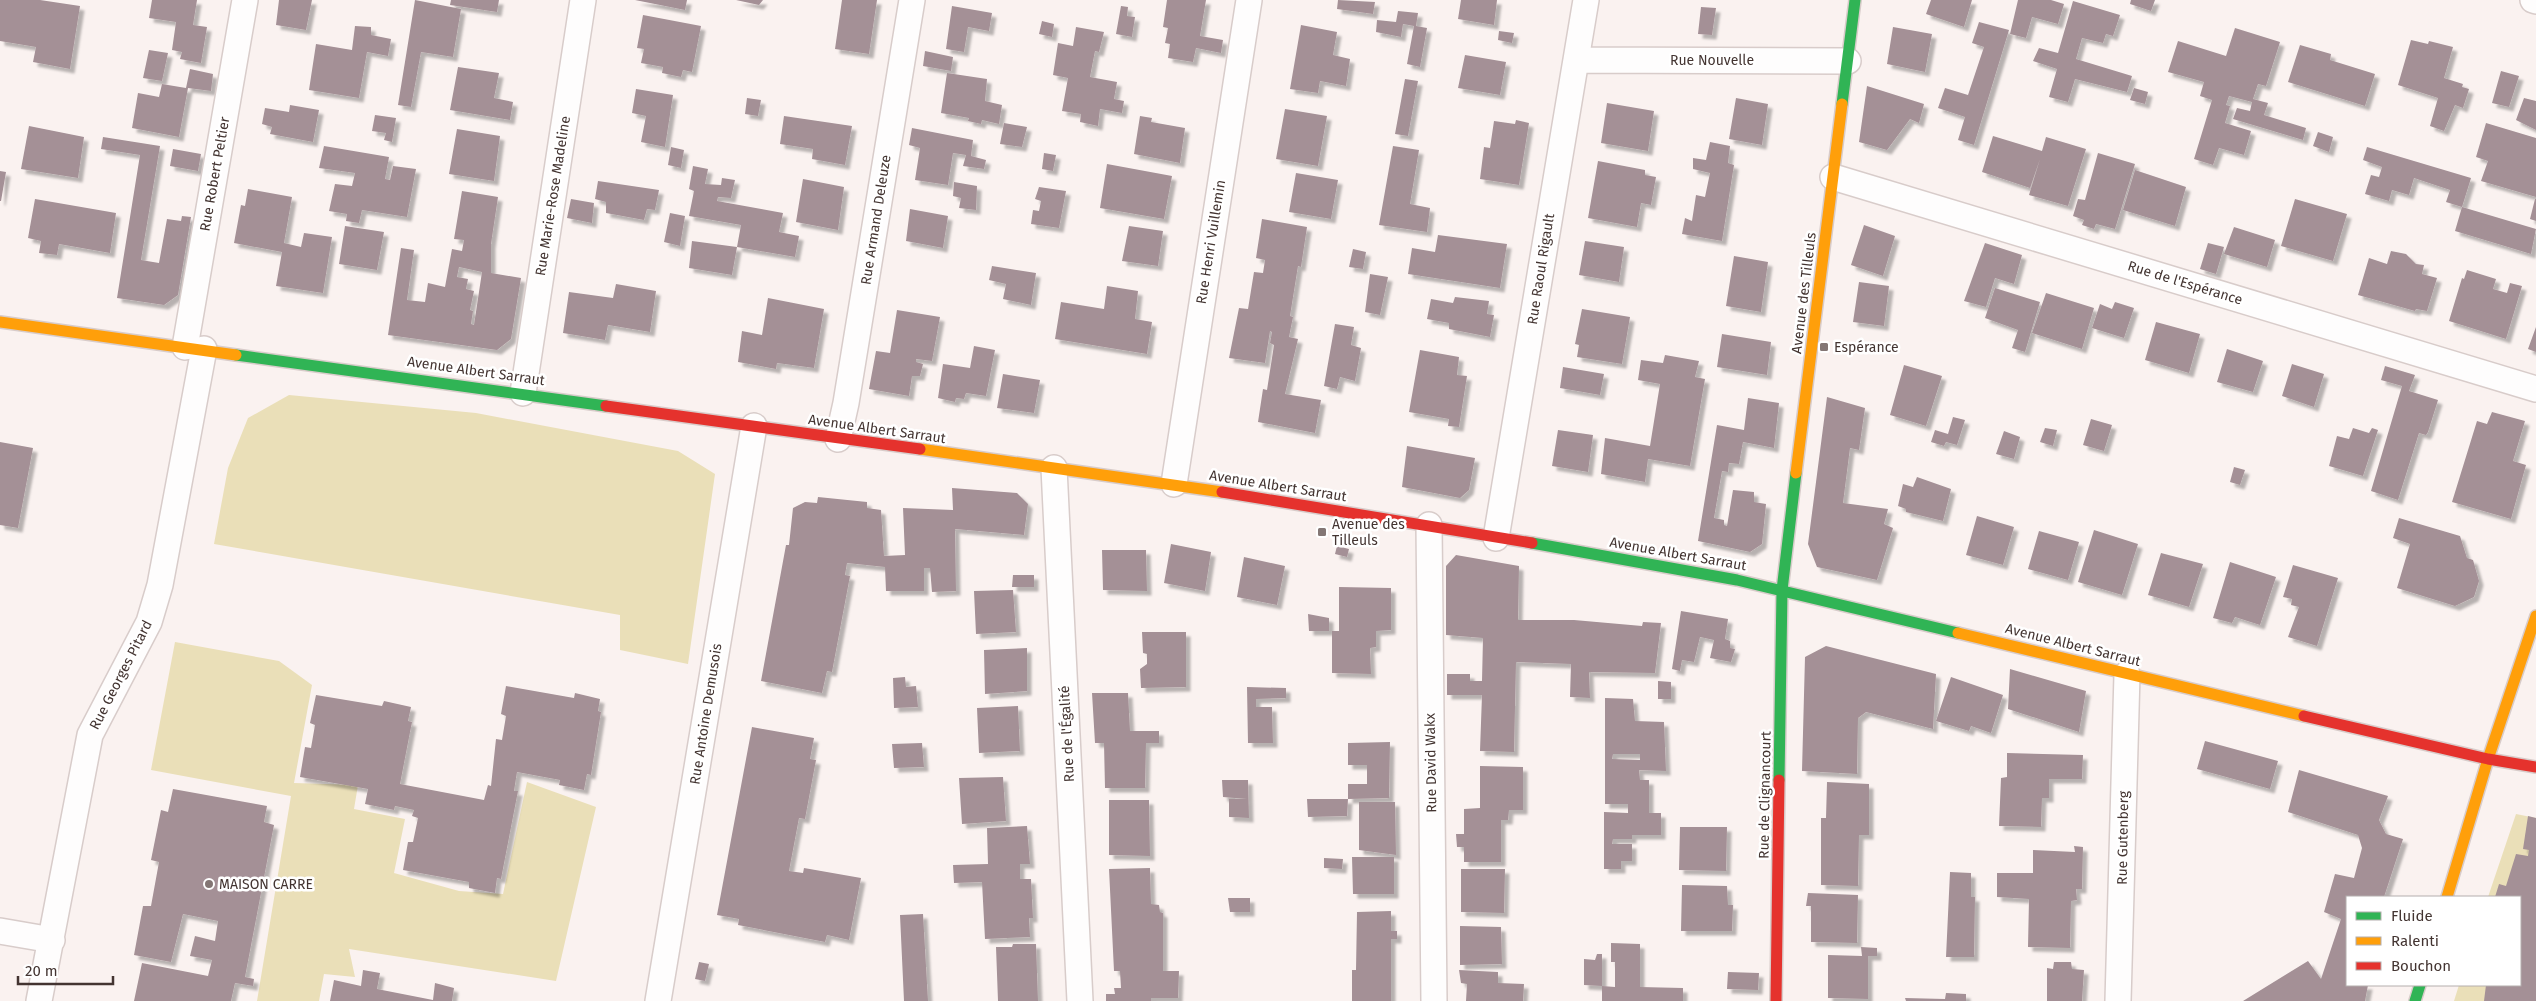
<svg xmlns="http://www.w3.org/2000/svg" width="2536" height="1001" font-family="'Fira Sans',sans-serif">
<style>
.green{fill:#eadfb8}
.building{fill:#a49096;fill-rule:evenodd;filter:url(#shadow)}
.lines{fill:none;stroke-linecap:round;stroke-linejoin:round}
.street-casing{stroke:#d8ccca;stroke-width:28}
.fast-casing{stroke:#d8ccca;stroke-width:14}
.slow-casing{stroke:#d8ccca;stroke-width:14}
.jam-casing{stroke:#d8ccca;stroke-width:14}
.street{stroke:#fefdfd;stroke-width:25}
.fast{stroke:#30b455;stroke-width:11}
.slow{stroke:#ff9f0a;stroke-width:11}
.jam{stroke:#e5322d;stroke-width:11}
.poi-dot{fill:#837674;stroke:#fff;stroke-width:2}
.labels{text-anchor:middle;dominant-baseline:central;stroke-width:5;stroke-linejoin:round;paint-order:stroke}
.street-label{font-size:14px;fill:#433431;stroke:#fff}
.poi-label{font-size:14px;fill:#433431;stroke:#fff;text-anchor:start}
</style>
<defs>
<filter id="shadow"><feDropShadow dx="4.5" dy="4.5" stdDeviation="1" flood-color="#0004"/></filter>
</defs>
<rect width="100%" height="100%" fill="#faf2f0"/>
<path class="green" d="M289,395L476,413L678,451L715,474L688,664L620,650V615L214,544L228,468L248,418Z
M175,642L279,661L312,685L294,783L358,785L354,809L405,819L394,873L459,891L503,894L527,782L596,807L556,981L349,949L355,977L324,974L319,1001H257L291,796L151,770Z
M2516,814L2536,818V1001H2454L2459,985H2520V897H2488Z"/>
<path class="building" d="M0,0H40L80,6L70,69L33,62L36,47L0,41Z
M152,0H197L193,25L207,27L201,63L180,59L182,52L172,50L176,22L149,18Z
M279,0H312L306,30L276,25Z
M415,0L461,9L453,57L421,52L411,107L398,105Z
M451,0H499L497,12L450,5Z
M635,0H687L685,10Z
M736,0H763L759,5Z
M842,0H877L869,54L835,49Z
M1167,0H1206L1200,36L1223,40L1221,53L1196,48L1193,62L1168,58L1170,44L1165,43L1168,28L1163,27Z
M1338,0L1375,2L1373,14L1337,9Z
M1461,0H1497L1494,25L1458,19Z
M1931,0H1972L1964,27L1926,14Z
M2018,0H2051L2064,4L2058,24L2032,17L2026,38L2010,34Z
M2131,0H2155L2151,11L2130,4Z
M2073,1L2120,15L2113,36L2106,34L2103,43L2082,38L2076,59L2132,76L2127,92L2075,79L2068,102L2049,97L2057,69L2033,61L2039,48L2058,53Z
M952,6L992,13L989,31L968,27L964,52L946,49Z
M1121,6L1128,7L1127,16L1135,17L1132,37L1116,34Z
M1701,7L1716,8L1712,35L1698,34Z
M1398,11L1418,13L1416,26L1427,28L1420,67L1407,64L1414,26L1403,24L1401,37L1376,32L1377,20L1396,22Z
M643,15L701,26L692,72L683,70L681,77L662,73L663,67L641,63L644,49L637,48Z
M1042,21L1054,24L1052,37L1039,34Z
M1979,22L2009,30L1974,145L1958,140L1965,117L1938,108L1945,88L1968,95L1984,47L1972,43Z
M1301,25L1337,32L1333,55L1350,59L1346,86L1320,81L1318,93L1290,89Z
M355,26L371,27V35L391,39L388,56L367,52L359,98L309,90L316,44L352,50Z
M1076,27L1104,32L1099,52L1095,51L1090,77L1117,82L1114,99L1124,101L1122,113L1100,109L1098,126L1080,122L1081,114L1062,111L1068,78L1053,75L1058,43L1073,46Z
M1893,27L1932,34L1925,72L1887,64Z
M2235,28L2280,42L2266,86L2258,84L2253,99L2268,103L2264,115L2306,128L2303,140L2233,119L2237,108L2250,111L2252,102L2229,96L2226,105L2230,106L2225,123L2251,131L2244,155L2219,148L2213,165L2194,159L2212,100L2200,96L2204,82L2168,72L2178,41L2226,56Z
M1499,31L1514,33L1512,43L1498,40Z
M2411,40L2428,44L2429,41L2453,47L2444,78L2463,84L2462,87L2469,89L2463,108L2455,105L2444,131L2430,126L2438,98L2398,85Z
M2300,45L2331,54L2330,60L2375,74L2365,106L2288,82Z
M149,50L168,53L162,81L143,78Z
M925,51L953,57L951,71L923,66Z
M1465,55L1506,62L1500,95L1458,88Z
M458,67L499,73L494,98L513,102L510,120L450,110Z
M190,69L213,74L211,91L188,88L179,137L132,128L138,93L159,97L162,84L186,88Z
M2501,71L2519,76L2509,107L2492,103Z
M947,73L987,79L985,101L1002,105L999,124L982,120L981,124L968,121L969,118L941,113Z
M1405,79L1418,81L1408,136L1395,134Z
M1867,86L1924,104L1919,123L1910,119L1887,150L1859,142Z
M2134,88L2148,92L2145,104L2130,100Z
M636,89L673,95L665,147L641,142L646,116L632,113Z
M747,98L761,100L758,116L745,114Z
M1736,98L1768,104L1762,145L1729,139Z
M2524,98L2536,101V130L2516,120Z
M1607,103L1654,111L1648,151L1601,143Z
M290,105L319,110L313,142L270,134L272,127L262,124L265,108L289,112Z
M1285,109L1327,116L1318,166L1276,159Z
M375,115L396,118L392,142L384,140L386,133L372,131Z
M784,116L852,126L845,165L812,159L813,149L780,144Z
M1140,116L1152,118L1151,122L1185,128L1180,163L1134,154Z
M1516,120L1529,123L1519,185L1480,179L1484,147L1490,148L1494,121L1515,124Z
M1004,123L1027,127L1022,147L1000,144Z
M2486,123L2536,138V197L2481,181L2488,161L2476,157Z
M29,126L84,137L78,178L21,169Z
M912,128L973,140L971,156L986,160L984,169L963,166L966,155L953,153L948,185L915,180L920,148L909,145Z
M457,129L500,136L494,181L449,174Z
M2318,132L2333,137L2329,152L2313,146Z
M1993,136L2042,151L2046,137L2086,149L2068,206L2029,195L2040,159L2030,188L1982,172Z
M103,137L160,146L141,260L159,263L167,219L181,221L182,216L191,217L178,295L164,305L117,298L140,155L101,149Z
M1710,142L1730,146L1728,163L1734,165L1722,241L1682,234L1685,218L1692,221L1696,195L1705,197L1710,173L1693,169V158L1706,160Z
M324,146L389,157L385,179L390,180L393,166L416,169L407,217L362,210L359,223L346,221L347,214L329,211L335,184L352,186L355,173L319,168Z
M1393,146L1419,150L1410,204L1430,208L1427,232L1379,225Z
M671,147L684,150L681,168L668,165Z
M2367,147L2471,178L2462,207L2446,202L2450,190L2414,178L2409,195L2392,190L2389,201L2365,194L2371,175L2379,177L2382,167L2363,160Z
M173,149L201,154L198,171L170,166Z
M1044,153L1056,155L1053,171L1042,169Z
M2098,153L2135,164L2115,229L2096,224L2094,229L2082,225L2084,220L2073,216L2078,199L2085,200Z
M1598,161L1645,170V175L1656,177L1651,205L1641,203L1637,227L1588,218Z
M1107,164L1172,176L1164,219L1100,208Z
M693,166L708,169L705,184L721,185L722,178L735,180L731,198L718,197L717,201L783,213L779,232L799,236L795,257L737,247L741,225L689,216L694,191L689,189Z
M2135,170L2186,187L2175,226L2123,210Z
M0,171L6,172L1,201H0Z
M1296,173L1338,180L1331,219L1289,212Z
M803,179L844,187L838,230L796,222Z
M598,181L659,190L655,210L647,209L644,220L606,213V202L595,199Z
M954,182L977,186L976,210L959,208L961,198L953,196Z
M1039,187L1066,191L1059,228L1031,224L1033,210L1039,211L1041,201L1035,199Z
M248,189L292,197L284,243L301,247L304,233L332,237L323,293L276,286L282,252L234,243L241,205L245,206Z
M462,191L498,197L491,244V273L521,278L511,339L497,350L388,335L401,248L414,250L407,300L425,302L428,283L445,287L452,249L462,251L464,240L454,239ZM459,267L482,272L474,325L471,324L473,311L470,310L474,291L466,289L468,279L457,277Z
M35,199L116,213L110,253L59,244L57,255L39,253L41,241L28,238Z
M571,199L594,203L592,223L567,218Z
M2295,199L2347,214L2333,261L2281,246Z
M2535,199H2536V221L2530,219Z
M2462,207L2536,229L2531,254L2455,231Z
M910,209L948,216L943,248L906,241Z
M670,213L685,216L680,246L664,242Z
M1262,219L1307,227L1301,267L1298,266L1290,316L1293,317L1289,337L1298,339L1285,394L1321,400L1315,433L1258,422L1263,389L1267,390L1274,345L1270,343L1272,332L1270,331L1265,363L1229,358L1239,308L1248,309L1254,272L1263,273L1265,260L1256,258Z
M1864,225L1895,236L1883,276L1851,265Z
M345,226L384,232L377,270L339,264Z
M1129,226L1163,231L1158,266L1122,261Z
M2234,227L2275,240L2267,267L2224,254Z
M1438,235L1507,244L1500,288L1408,274L1412,248L1435,252Z
M692,241L737,247L732,275L689,268Z
M1585,241L1624,247L1619,282L1579,275Z
M1985,243L2022,255L2014,284L1995,278L1986,307L1964,301Z
M2208,243L2224,247L2216,274L2200,269Z
M1353,249L1366,252L1363,269L1349,267Z
M2391,251L2406,254L2416,264L2424,265L2422,274L2437,278L2427,311L2416,309L2415,311L2358,295L2369,258L2387,264Z
M1734,256L1768,262L1761,312L1726,306Z
M992,266L1036,273L1031,305L1003,299L1006,284L989,280Z
M2467,270L2496,279L2493,289L2507,293L2510,283L2522,286L2506,339L2449,321L2462,278L2464,279Z
M1370,274L1388,277L1380,315L1365,312Z
M1859,282L1889,286L1884,326L1853,322Z
M616,284L656,291L650,332L608,325L605,340L563,333L569,292L613,298Z
M1107,286L1138,291L1135,319L1152,322L1147,354L1055,339L1061,302L1104,309Z
M1995,288L2040,302L2025,352L2012,348L2018,330L1985,318Z
M2046,293L2094,308L2082,349L2032,333Z
M1455,297L1489,301L1487,314L1494,315L1490,337L1449,329V323L1427,319L1431,299L1453,303Z
M768,298L824,309L814,368L777,363L776,369L738,362L742,331L762,335Z
M2115,302L2134,308L2124,338L2092,328L2100,304L2112,309Z
M1582,309L1630,317L1622,364L1577,357L1579,345L1575,344Z
M897,310L940,317L932,361L916,359V362L923,364L920,376H912L909,396L869,389L876,351L890,353Z
M2156,322L2200,334L2189,373L2145,360Z
M1335,324L1354,327L1351,345L1361,348L1355,381L1340,377L1337,389L1324,386Z
M2536,327V352L2528,349Z
M1722,334L1771,342L1767,375L1717,367Z
M974,346L995,350L986,396L966,393L964,399L956,398L955,402L938,398L943,364L970,368Z
M2227,349L2263,361L2253,392L2217,382Z
M1420,350L1459,357L1457,375L1467,376L1459,427L1448,426L1449,419L1409,412Z
M1665,355L1699,361L1695,377L1705,379L1690,466L1648,459L1645,482L1601,474L1605,438L1650,446L1660,384L1638,380L1641,360L1663,363Z
M2292,364L2324,374L2314,407L2282,396Z
M1904,365L1942,376L1926,426L1890,415Z
M2385,366L2415,375L2409,391L2438,400L2428,432L2426,435L2419,433L2398,500L2371,491L2402,386L2381,380Z
M1563,367L1604,374L1600,395L1560,388Z
M1003,374L1040,380L1034,413L997,408Z
M1827,397L1865,408L1859,450L1850,448L1843,503L1888,509L1884,524L1893,528L1877,580L1817,567L1808,544Z
M1748,398L1779,403L1774,448L1743,442L1739,464L1729,463L1728,472L1722,471L1714,518L1724,520V525L1727,526L1733,490L1754,492V502L1766,504L1762,544L1750,552L1698,541L1717,425L1744,430Z
M2492,412L2525,421L2513,461L2526,465L2511,519L2452,502L2477,421L2487,424Z
M1953,417L1965,420L1957,445L1946,442L1944,446L1931,442L1935,430L1948,434Z
M2091,419L2112,425L2104,451L2083,445Z
M2045,428L2057,430L2053,446L2040,442Z
M2353,428L2369,433L2372,428L2378,430L2363,476L2329,466L2337,436L2349,439Z
M1558,430L1593,435L1588,472L1552,466Z
M2004,431L2020,437L2014,459L1996,454Z
M0,442L33,448L18,528L0,525Z
M1407,446L1475,458L1469,490L1460,498L1402,487Z
M2234,467L2245,470L2240,485L2230,482Z
M1917,477L1951,489L1943,521L1906,512V509L1898,506L1903,484L1913,487Z
M952,488L1017,493L1028,504L1024,535L955,529L956,591L932,592L930,568H924V591H886L885,567L847,563L845,575L850,576L832,672L827,671L822,693L761,681L786,545H789L793,508L805,502L817,503L818,497L867,502V508L881,510L884,556L905,555L903,508L953,510Z
M1977,516L2014,527L2003,565L1966,555Z
M2399,518L2460,536L2467,558L2473,560L2479,581L2474,597L2455,606L2397,588L2410,544L2393,538Z
M2094,530L2138,544L2122,595L2078,582Z
M2039,531L2079,542L2068,580L2028,569Z
M1171,544L1211,552L1205,591L1164,583Z
M1337,546L1349,549L1347,557L1335,554Z
M1102,550H1146L1147,591L1103,590Z
M2161,553L2203,564L2189,607L2148,595Z
M1456,555L1519,566L1518,620H1574L1642,626L1643,622L1661,623L1655,673L1589,672L1590,698L1570,697L1571,664L1516,662L1514,752L1480,751L1482,695H1447V674H1470V681H1482L1483,638L1446,635V566Z
M1244,557L1285,566L1277,605L1237,597Z
M2230,562L2276,577L2260,625L2235,617L2232,623L2213,618Z
M2293,565L2338,578L2317,646L2288,637L2299,607L2291,605L2292,599L2283,597Z
M1013,575H1034V587H1012Z
M1339,587L1391,588V630L1376,631V647L1370,648L1371,674L1332,673V631H1339Z
M1013,590L1016,632L976,634L974,591Z
M1681,611L1728,619L1725,639L1730,641V648L1735,649L1731,662L1710,658L1714,640L1700,637L1694,662L1682,660L1680,671L1672,669Z
M1308,614L1329,618V631H1309Z
M1142,632H1186V687L1141,688L1140,669L1147,664V654L1143,653Z
M1826,646L1936,674L1933,729L1866,712L1858,718L1857,774L1802,771L1805,657Z
M1027,648V691L985,694L984,650Z
M2010,669L2086,691L2079,732L2008,709Z
M905,677L906,687L916,686L918,707L894,708L893,678Z
M1951,677L2003,695L1991,733L1971,726L1969,731L1936,721Z
M1658,681L1671,682V699H1658Z
M506,686L574,698L575,693L600,699L598,711L601,712L591,775L587,774L584,790L559,785L560,780L517,772L514,791H518L501,879L497,878L495,893L469,888V882L403,870L408,842H413L418,818L412,816L414,810L395,806L394,810L365,804L368,789L300,777L305,747L311,748L315,725L310,723L316,695L382,706L384,701L411,707L408,721L412,722L400,784L484,800L488,785L491,786L496,739L502,740L506,716L501,714Z
M1247,687L1286,688V698L1256,699V707H1272L1273,743H1248Z
M1092,693H1128L1130,731H1159V743H1146L1145,788H1105L1104,743H1095Z
M1605,698L1633,699L1635,721L1664,722L1666,771L1639,770L1640,780H1649V813H1661V835H1632V839H1613L1612,844H1632V861H1621V869H1604V812L1628,813V804H1605ZM1613,754H1640V760L1612,759Z
M1018,706L1020,751L979,753L977,708Z
M752,727L814,738L810,759L816,760L805,819L799,818L789,871L803,873L804,868L861,878L849,940L827,935L825,942L738,925L739,919L717,915Z
M2205,741L2278,761L2270,789L2197,769Z
M1390,742L1389,798L1348,799V784H1367V765H1348V743Z
M922,743L924,767L894,768L892,744Z
M2007,753L2083,755L2082,779H2049V798H2042L2041,827L1999,826L2001,778L2007,777Z
M1480,766L1523,767V810H1509L1508,820H1501V862H1464V847H1457L1456,834H1464V809L1480,808Z
M2299,770L2388,796L2379,820L2386,834L2403,839L2384,897H2347V985H2368L2365,1001H2243L2308,961L2321,979L2341,919L2324,912L2335,874L2354,878L2362,848L2358,835L2288,812Z
M1003,777L1006,821L962,824L959,778Z
M1222,780H1248L1249,818L1229,817V799H1247L1223,797Z
M1827,782L1869,784V835H1859L1858,886L1821,885V818H1826Z
M173,789L267,806L264,822L274,825L245,977L254,979L253,986L235,983L231,1001H134L142,963L208,976L212,960L190,956L195,936L215,941L218,921L183,914L171,962L134,955L143,906H151L159,862L151,860L161,810L168,812Z
M1307,799H1348L1347,816L1308,817Z
M1109,800H1149L1150,856L1109,855Z
M1359,802H1395L1396,855L1359,850Z
M2528,816L2536,818V1001H2484L2486,985H2520V897H2495L2499,884L2506,886L2516,854L2528,856L2529,850L2523,849Z
M1027,826L1030,864H1020V879H1031L1033,918H1029L1030,937L985,939L982,882L954,883L953,865L988,864L987,828Z
M1680,827H1727L1726,871L1679,870Z
M2074,846L2083,847L2082,889H2076L2077,900L2071,901L2070,948L2028,947L2029,899L1997,897V873H2033V850L2075,852Z
M1352,857H1394V894H1353Z
M1324,858L1343,859L1342,869L1324,868Z
M1150,868L1151,904L1159,905L1160,912L1163,913V971H1179L1178,998H1151V1001H1106V994H1115L1114,988H1121L1120,971H1114L1109,869Z
M1461,869H1505L1504,913L1461,912Z
M1950,872L1971,873V897H1975L1974,957H1946Z
M1682,885L1727,886L1728,905H1733L1732,931H1681Z
M1808,893L1858,895L1857,943L1811,942V906H1806Z
M1228,898H1250V912H1230Z
M1391,911V931H1397V939H1391V1001H1352V970H1356L1357,912Z
M923,914L928,1001H904L900,915Z
M1460,926L1501,927L1502,964L1460,965Z
M1611,943L1640,944V987L1683,988V1001H1602V986L1615,987V962H1611Z
M1013,944H1036L1038,1001H998L996,947H1012Z
M1861,947L1877,948V956H1868V999L1828,998V955L1862,956Z
M1597,954H1602V986L1584,985V959L1595,960Z
M699,962L709,964L705,981L695,979Z
M2054,962H2071L2072,969L2084,970L2082,1001H2047V968L2053,969Z
M363,970L380,973L377,989L433,1000L435,983L454,988L452,1001H330L334,980L361,986Z
M1459,970L1498,972V983L1524,984L1523,1001H1466L1467,984L1461,983Z
M1728,972L1759,973L1758,990L1727,989Z
M1946,993L1966,994V1001H1906L1905,998L1945,999Z"/>
<g class="lines">
<defs>
<path id="street" d="M2533,0L2536,1
M1576,60L1848,61
M1833,177L2536,389
M185,347L245,0
M523,393L583,0
M838,439L846,403L912,0
M1054,468L1080,1001
M1174,484L1249,0
M1429,525L1434,1001
M1496,538L1586,0
M0,931L52,940
M39,1001L90,735L149,622L160,585L204,349
M658,1001L754,426
M2118,1001L2127,674"/>
<path id="fast" d="M1842,104L1855,0
M236,355L606,406
M1532,543L1737,580L1958,633
M1779,780L1782,590L1796,473
M2415,1001L2420,985"/>
<path id="slow" d="M0,322L236,355
M920,449L1222,492
M1796,473L1842,104
M1958,633L2304,716
M2447,897L2488,759L2536,616"/>
<path id="jam" d="M606,406L920,449
M1222,492L1532,543
M2304,716L2488,759L2536,767
M1776,1001L1779,780"/>
</defs>
<use href="#street" class="street-casing"/>
<use href="#fast" class="fast-casing"/>
<use href="#slow" class="slow-casing"/>
<use href="#jam" class="jam-casing"/>
<use href="#street" class="street"/>
<use href="#fast" class="fast"/>
<use href="#slow" class="slow"/>
<use href="#jam" class="jam"/>
</g>
<g class="poi-dot">
<rect x="1819" y="342" width="10" height="10" rx="2.5"/>
<rect x="1317" y="527" width="10" height="10" rx="2.5"/>
<circle cx="209" cy="884" r="5"/>
</g>
<g class="labels">
<g class="street-label">
<text x="1712" y="60">Rue Nouvelle</text>
<text transform="translate(215 174) rotate(-80)">Rue Robert Peltier</text>
<text transform="translate(553 196) rotate(-81)">Rue Marie-Rose Madeline</text>
<text transform="translate(876 220) rotate(-81)">Rue Armand Deleuze</text>
<text transform="translate(1211 242) rotate(-81)">Rue Henri Vuillemin</text>
<text transform="translate(1541 269) rotate(-81)">Rue Raoul Rigault</text>
<text transform="translate(2185 283) rotate(17)">Rue de l'Espérance</text>
<text transform="translate(1804 293) rotate(-83)">Avenue des Tilleuls</text>
<text transform="translate(476 371) rotate(8)">Avenue Albert Sarraut</text>
<text transform="translate(877 429) rotate(8)">Avenue Albert Sarraut</text>
<text transform="translate(1278 486) rotate(9)">Avenue Albert Sarraut</text>
<text transform="translate(1678 554) rotate(10)">Avenue Albert Sarraut</text>
<text transform="translate(2073 645) rotate(14)">Avenue Albert Sarraut</text>
<text transform="translate(121 675) rotate(-63)">Rue Georges Pitard</text>
<text transform="translate(706 714) rotate(-81)">Rue Antoine Demusois</text>
<text transform="translate(1067 734) rotate(-93)">Rue de l'Égalité</text>
<text transform="translate(1431 763) rotate(-91)">Rue David Wakx</text>
<text transform="translate(1765 795) rotate(-89)">Rue de Clignancourt</text>
<text transform="translate(2123 838) rotate(-89)">Rue Gutenberg</text>
</g>
<g class="poi-label">
<text x="1834" y="347">Espérance</text>
<text x="1332" y="524">Avenue des<tspan x="1332" dy="16">Tilleuls</tspan></text>
<text x="219" y="884">MAISON CARRE</text>
</g>
</g>
<rect x="2346" y="896" width="175" height="90" fill="#ffffff" stroke="#b4aead"/>
<rect x="2356" y="912" width="25" height="8" fill="#30b455" stroke="#b4aead"/>
<text x="2391" y="921" font-size="15" fill="#433431">Fluide</text>
<rect x="2356" y="937" width="25" height="8" fill="#ff9f0a" stroke="#b4aead"/>
<text x="2391" y="946" font-size="15" fill="#433431">Ralenti</text>
<rect x="2356" y="962" width="25" height="8" fill="#e5322d" stroke="#b4aead"/>
<text x="2391" y="971" font-size="15" fill="#433431">Bouchon</text>
<path d="M18 976v8h95v-8" fill="none" stroke="#433431" stroke-width="2.5"/>
<text x="25" y="976" font-size="15" fill="#433431" stroke="#ffffff" stroke-width="4" paint-order="stroke">20 m</text>
</svg>
